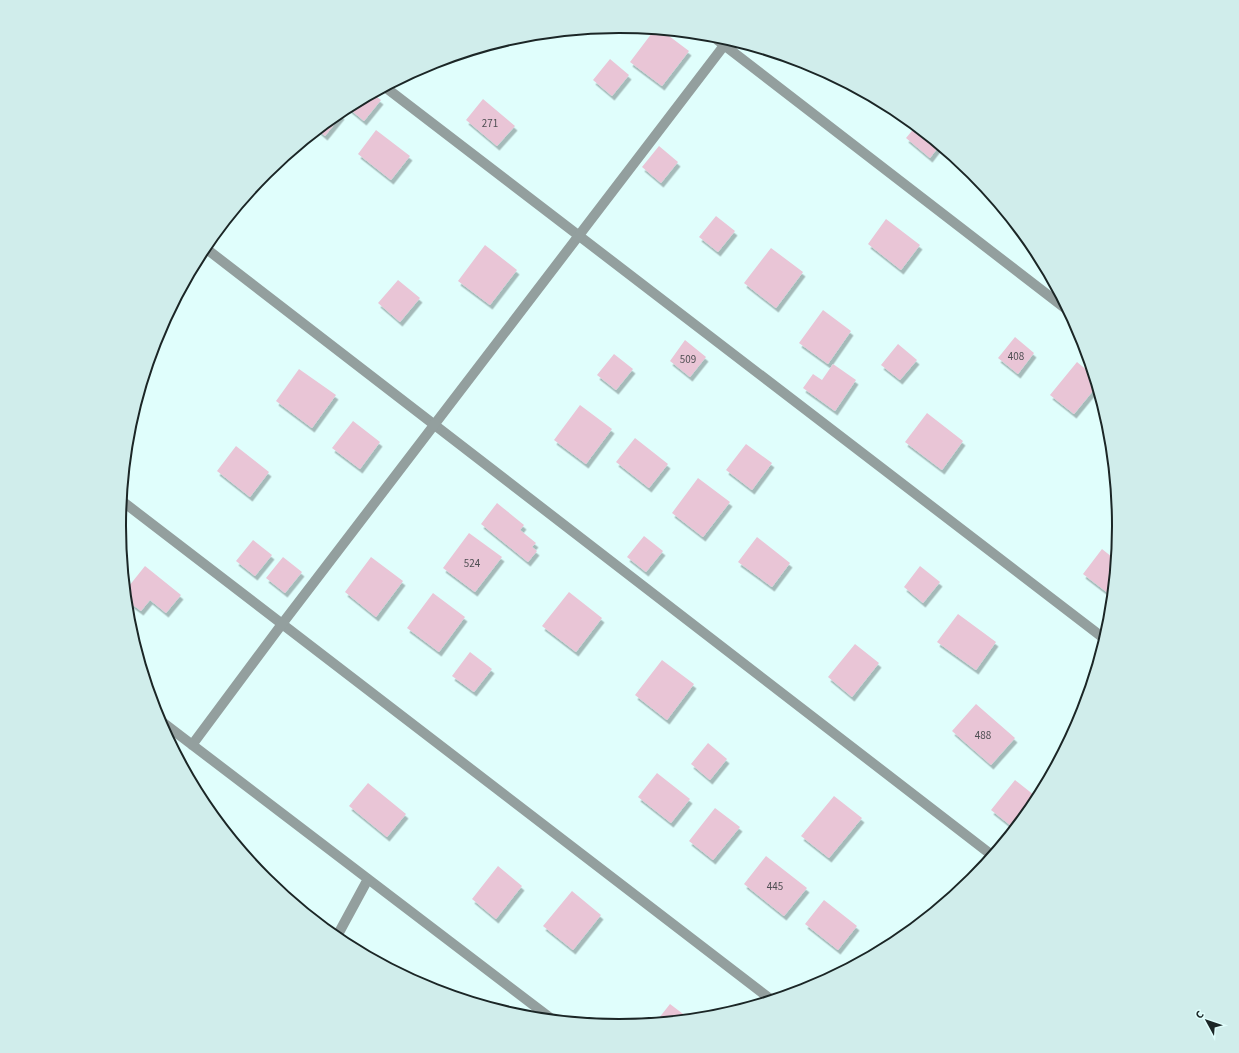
<svg xmlns="http://www.w3.org/2000/svg" width="1239" height="1053" font-family="'Source Sans 3',sans-serif">
<style>
.building{fill:#e9c5d6;filter:url(#shadow)}
.lines{fill:none;stroke-linecap:round;stroke-linejoin:round}
.service{stroke:#939f9e;stroke-width:10}
.minor{stroke:#939f9e;stroke-width:10}
.labels{text-anchor:middle;dominant-baseline:central;stroke-width:4;stroke-linejoin:round;paint-order:stroke}
.number-label{font-size:11px;fill:#4e4e52}
.rim{fill:none;stroke:#1b2626;stroke-width:2}
</style>
<defs>
<filter id="shadow"><feDropShadow dx="2.5" dy="4.5" stdDeviation="0" flood-color="#0004"/></filter>
</defs>
<rect width="100%" height="100%" fill="#e0fefc"/>
<path class="building" d="M655,29L661,30L689,51L662,86L630,62Z
M610,59L629,75L612,96L593,80Z
M373,94L381,100L364,121L347,107Z
M483,99L515,126L497,146L466,120Z
M339,112L342,115L325,136L318,130Z
M916,126L940,145L930,158L906,138Z
M376,130L410,156L391,180L358,154Z
M659,146L678,162L661,183L642,167Z
M716,216L735,231L718,252L699,237Z
M886,219L920,245L901,270L868,244Z
M485,245L517,270L490,305L458,281Z
M771,248L803,272L776,308L744,283Z
M398,280L420,298L400,322L378,303Z
M823,310L851,331L828,364L799,343Z
M1015,337L1034,353L1018,374L998,358Z
M685,340L706,357L690,377L670,361Z
M898,344L917,360L900,380L881,365Z
M614,354L633,369L616,390L597,375Z
M1077,362L1094,376L1097,386L1074,414L1050,395Z
M833,364L856,380L835,411L803,388L813,374L822,380Z
M299,369L336,395L312,428L276,401Z
M580,405L612,429L586,464L554,440Z
M927,413L963,441L942,470L905,442Z
M353,421L380,442L360,469L332,448Z
M635,438L668,464L649,488L616,462Z
M746,444L772,463L752,490L726,470Z
M236,446L269,472L250,497L217,471Z
M698,478L730,502L703,537L672,513Z
M497,503L524,525L520,530L536,543L532,547L537,551L528,562L481,524Z
M469,533L502,557L475,592L443,568Z
M644,536L663,551L646,572L627,557Z
M757,537L790,563L772,587L738,562Z
M253,540L272,555L255,576L236,561Z
M1102,549L1117,561L1113,597L1083,574Z
M283,557L302,572L285,593L266,578Z
M371,557L403,581L376,617L345,592Z
M145,566L181,595L166,613L150,600L141,611L126,600L125,591Z
M920,566L940,582L923,603L904,587Z
M569,592L602,618L576,652L542,626Z
M433,593L465,617L439,652L407,628Z
M958,614L996,642L976,670L937,642Z
M855,644L879,663L852,697L828,677Z
M470,652L492,669L474,692L452,676Z
M662,660L694,684L667,720L635,695Z
M976,704L1015,738L991,765L952,731Z
M708,743L727,759L710,780L691,764Z
M657,773L690,799L671,823L638,797Z
M1015,780L1039,799L1015,829L991,810Z
M368,783L406,814L387,837L349,806Z
M834,796L862,818L829,858L801,836Z
M715,808L740,827L713,860L689,841Z
M766,856L807,888L784,916L744,884Z
M498,866L522,886L496,919L472,899Z
M572,891L601,915L573,950L543,926Z
M824,900L857,926L838,950L805,924Z
M670,1004L691,1020L655,1023Z"/>
<g class="lines">
<path class="service" d="M711,35L1070,312
M385,87L1106,640
M204,247L993,856
M122,501L773,1001"/>
<path class="minor" d="M157,718L553,1020
M192,745L282,624L729,39
M336,938L368,879"/>
</g>
<g class="labels">
<g class="number-label">
<text x="490" y="123">271</text>
<text x="1016" y="356">408</text>
<text x="688" y="359">509</text>
<text x="472" y="563">524</text>
<text x="983" y="735">488</text>
<text x="775" y="886">445</text>
</g>
</g>
<path d="M0 0H1239V1053H0ZM126 526a493 493 0 1 1 986 0a493 493 0 1 1-986 0Z" fill="#d0edeb" fill-rule="evenodd"/>
<path class="rim" d="M126 526a493 493 0 1 1 986 0a493 493 0 1 1-986 0Z"/>
<g transform="translate(1207 1021) rotate(310)" stroke="#e0fefc" stroke-width="3" paint-order="stroke">
<path d="M0-3L7 15L0 10L-7 15Z" fill="#1b2626"/>
<text y="-6" font-size="11" font-weight="bold" text-anchor="middle" fill="#1b2626">С</text>
</g>
</svg>
